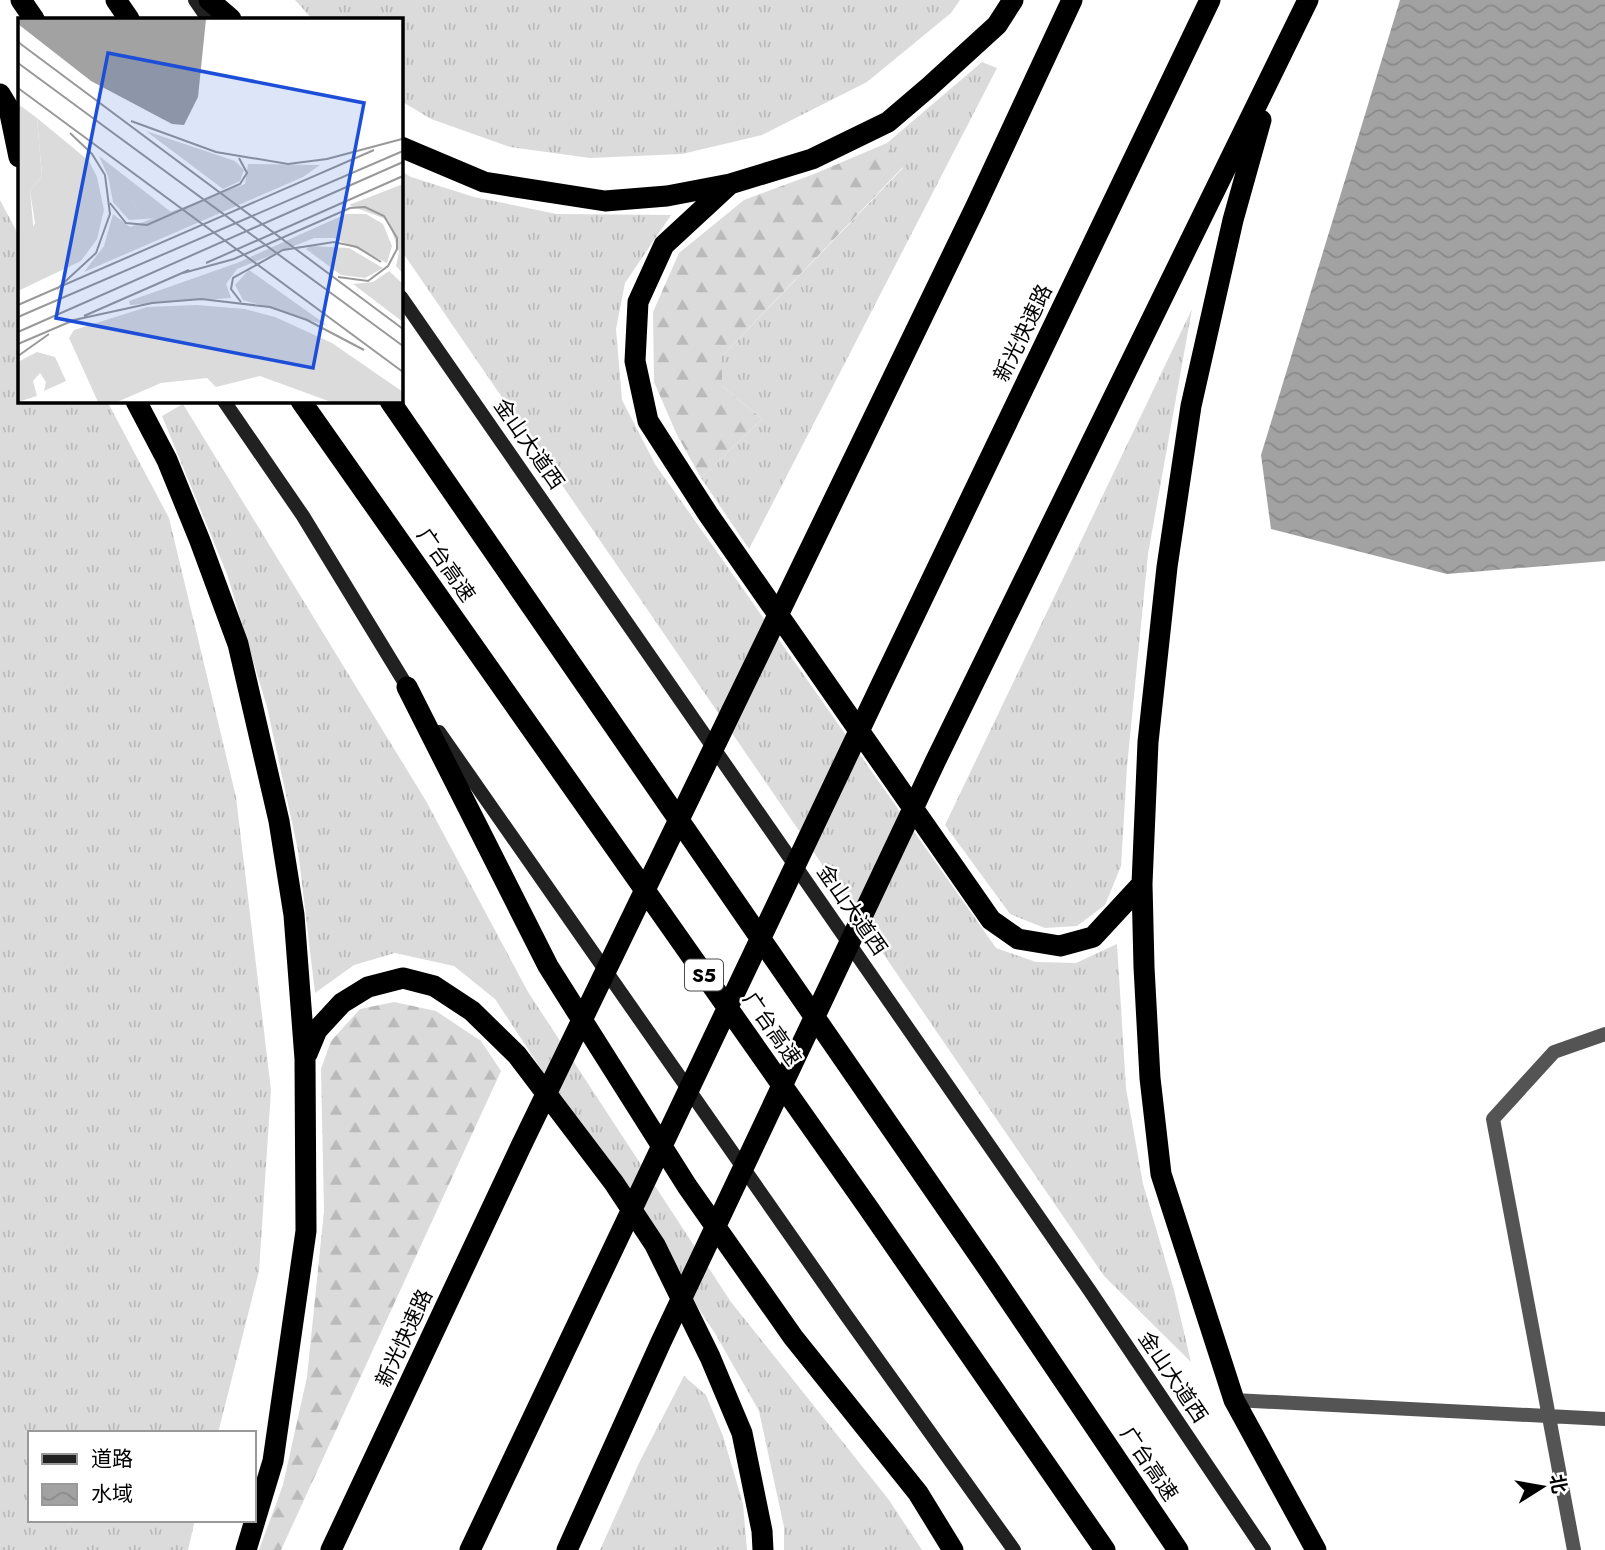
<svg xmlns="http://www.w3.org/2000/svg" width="1605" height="1550" font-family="Jost,'Noto Sans SC',sans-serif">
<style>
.grass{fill:url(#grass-tufts)}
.forest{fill:url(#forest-firs)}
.water{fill:url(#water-waves)}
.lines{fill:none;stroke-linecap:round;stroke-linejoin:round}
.street{stroke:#545454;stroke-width:14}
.secondary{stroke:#212121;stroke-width:14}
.highway{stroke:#000;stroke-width:21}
.labels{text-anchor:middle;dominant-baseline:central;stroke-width:5;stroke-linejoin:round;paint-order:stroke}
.shield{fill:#fff;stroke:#4c4c4c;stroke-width:2}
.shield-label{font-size:19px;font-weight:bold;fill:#000}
.street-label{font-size:21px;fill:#000;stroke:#fff}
.inset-road{fill:none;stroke:#999;stroke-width:2}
.view{fill:#1d4ed8;fill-opacity:0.15;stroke:#1d4ed8;stroke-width:3.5}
.inset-edge{fill:none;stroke:#000;stroke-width:3.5}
</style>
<defs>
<pattern id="grass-tufts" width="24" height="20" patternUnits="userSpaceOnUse" patternTransform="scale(1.75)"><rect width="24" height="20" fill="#dbdbdb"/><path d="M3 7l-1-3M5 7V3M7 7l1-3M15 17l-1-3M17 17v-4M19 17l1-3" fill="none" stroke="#bababa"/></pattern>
<pattern id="forest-firs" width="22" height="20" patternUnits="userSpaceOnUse" patternTransform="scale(1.75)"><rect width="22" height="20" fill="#dbdbdb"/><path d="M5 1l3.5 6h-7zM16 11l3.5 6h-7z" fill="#bababa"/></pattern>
<pattern id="water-waves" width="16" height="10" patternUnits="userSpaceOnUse" patternTransform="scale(1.75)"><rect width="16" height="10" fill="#a2a2a2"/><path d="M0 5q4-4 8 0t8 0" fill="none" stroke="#8a8a8a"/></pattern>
</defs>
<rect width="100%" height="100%" fill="#fff"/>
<path class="grass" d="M295,0H960L951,13L867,82L762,135L682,154L590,158L510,147L431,119L401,101V19H312Z
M982,62L997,68L749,549L701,478L762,419L722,386V356L903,168L887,143Z
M401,171L411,177L474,197L557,214L671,215L625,283L616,329L622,400L655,464L996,948L1036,962L1076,963L1117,944L1126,1088L1143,1184L1174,1290L1191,1362L1104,1276L401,250Z
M0,200L19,236V401H107L169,518L236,797L271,1090L259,1271L218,1433H30V1520H195L188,1550H0Z
M1192,309L1148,554L1127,767L1121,866L1105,905L1077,926L1045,928L1010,914L945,825Z
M183,404L426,801L528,992L731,1302L889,1500L922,1550H784V1527L759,1411L716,1335L495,999L454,966L395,953L354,965L315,993L298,850L267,707L227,574L162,416Z
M684,1376L706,1395L723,1436L743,1504L747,1550H600L640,1461Z"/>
<path class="forest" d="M887,143L903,167L722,356V386L762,419L701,478L677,435L654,382L653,312L679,253L744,200L814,174Z
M394,1002L436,1011L481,1041L501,1071L281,1550H259L283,1485L307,1377L324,1211L321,1069L331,1041L360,1009Z"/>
<path class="water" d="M1400,0H1605V561L1447,574L1271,529L1261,455Z"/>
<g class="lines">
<path class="street" d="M1234,1400L1605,1419
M1574,1550L1493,1119L1554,1052L1605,1034"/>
<path class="secondary" d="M195,0L208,19
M401,297L1090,1291L1264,1550
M224,401L303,516L411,693
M439,732L846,1315L1014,1550"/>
<path class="highway" d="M21,0L34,19
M116,0L129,19
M209,0L231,19
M0,94L9,109L19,157
M1261,120L1233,220L1191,406L1167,567L1148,742L1142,884L1144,967L1150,1078L1161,1174L1234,1400L1316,1550
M401,147L484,182L605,201L667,196L730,184L812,159L888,122L929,87L997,25L1013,0
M730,184L664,245L638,302L635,361L648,421L708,514L991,920L1018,939L1060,946L1093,937L1142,884
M136,401L167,460L200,541L238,644L279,821L294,915L305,1059L306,1231L273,1461L246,1550
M301,401L867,1206L1105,1550
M390,401L989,1270L1178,1550
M407,687L548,966L687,1186L793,1337L918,1493L953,1550
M307,1054L317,1030L342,1003L368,987L403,978L434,986L472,1011L517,1055L614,1183L655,1245L710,1357L742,1433L762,1531L763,1550
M331,1550L521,1146L976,206L1072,0
M470,1550L880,687L1210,0
M567,1550L661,1342L935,762L1308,0"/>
</g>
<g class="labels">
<rect class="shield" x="685" y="959.5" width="38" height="31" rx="5"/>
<g class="shield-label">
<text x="704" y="975">S5</text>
</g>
<g class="street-label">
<text transform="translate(1023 333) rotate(-64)">新光快速路</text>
<text transform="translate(529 444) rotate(55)">金山大道西</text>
<text transform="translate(446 565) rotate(55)">广台高速</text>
<text transform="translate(852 910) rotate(55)">金山大道西</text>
<text transform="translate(772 1029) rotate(55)">广台高速</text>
<text transform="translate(404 1338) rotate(-65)">新光快速路</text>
<text transform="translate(1173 1377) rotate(56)">金山大道西</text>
<text transform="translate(1149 1464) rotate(56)">广台高速</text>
</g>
</g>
<g transform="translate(18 18)">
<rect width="385" height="385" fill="#fff"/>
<path d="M19,100L71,143L79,159L86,192L79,221L63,243L0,273V241L17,205L12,173L24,158ZM128,113L217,143L226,152L222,163L205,171ZM81,138L153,194L140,200L120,192L95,157L90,158ZM230,146L302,147L285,159L66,254L86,228L95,196L112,209L227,166ZM385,166V256L378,248L381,234L370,202L331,187ZM328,196H348L365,206L374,228L369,245L316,220H296L219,251L208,266L213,280L112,287L111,283L219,245ZM292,228L331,230L365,250L347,260L323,257L288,231ZM371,253L385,266V304L335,266L355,264ZM178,287L227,291L257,299L314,325L385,374V384H313L242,358L198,369L189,360L143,365L99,384H80L51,320L56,312L129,289Z" fill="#dbdbdb"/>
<path d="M0,86L19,100L24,158L12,173L16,216L0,241ZM95,156L120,192L132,188L140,200L111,202L95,184L90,158ZM231,252L310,308L225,282L217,267ZM19,334L37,339L48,363L26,373L28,364L22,355L15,363L19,378L0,384V344Z" fill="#dbdbdb"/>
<path d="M0,1H188L180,79L166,107L154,106L73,63L0,6Z" fill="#a2a2a2"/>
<path class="inset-road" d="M0,24L385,311M0,45L385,328M0,70L385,354M113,103L198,134L270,146L309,141L384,121M92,185L108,205L129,207L222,166L229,155L221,140M188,245L385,158M165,255L216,241L332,190L347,189L366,198L379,220V231L370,248L350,263L320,259M39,271L78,235L92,196L87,157L74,136L52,115M223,284L213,271L215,260L265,232L316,224L339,229L363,244M0,287L356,132M66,298L171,252M0,299L385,133M0,314L385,144M0,326L56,302L134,285L183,281L252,289L289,302L346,332M0,338L31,316"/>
<path class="view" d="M90,35L346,85L295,350L38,300Z"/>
<rect width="385" height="385" class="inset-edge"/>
</g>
<rect x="28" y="1431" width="228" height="91" fill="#ffffff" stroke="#999999" stroke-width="2"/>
<rect x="42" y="1454" width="35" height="10" fill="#212121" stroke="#999999" stroke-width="2"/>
<text x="91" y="1466" font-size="21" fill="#000000">道路</text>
<rect x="42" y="1484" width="35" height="21" fill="url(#water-waves)" stroke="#999999" stroke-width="2"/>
<text x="91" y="1501" font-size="21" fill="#000000">水域</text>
<g transform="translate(1542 1487) rotate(79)" stroke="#ffffff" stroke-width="5" paint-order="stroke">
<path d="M0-5L12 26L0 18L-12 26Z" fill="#000000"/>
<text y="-10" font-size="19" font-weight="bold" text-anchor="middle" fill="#000000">北</text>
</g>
</svg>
